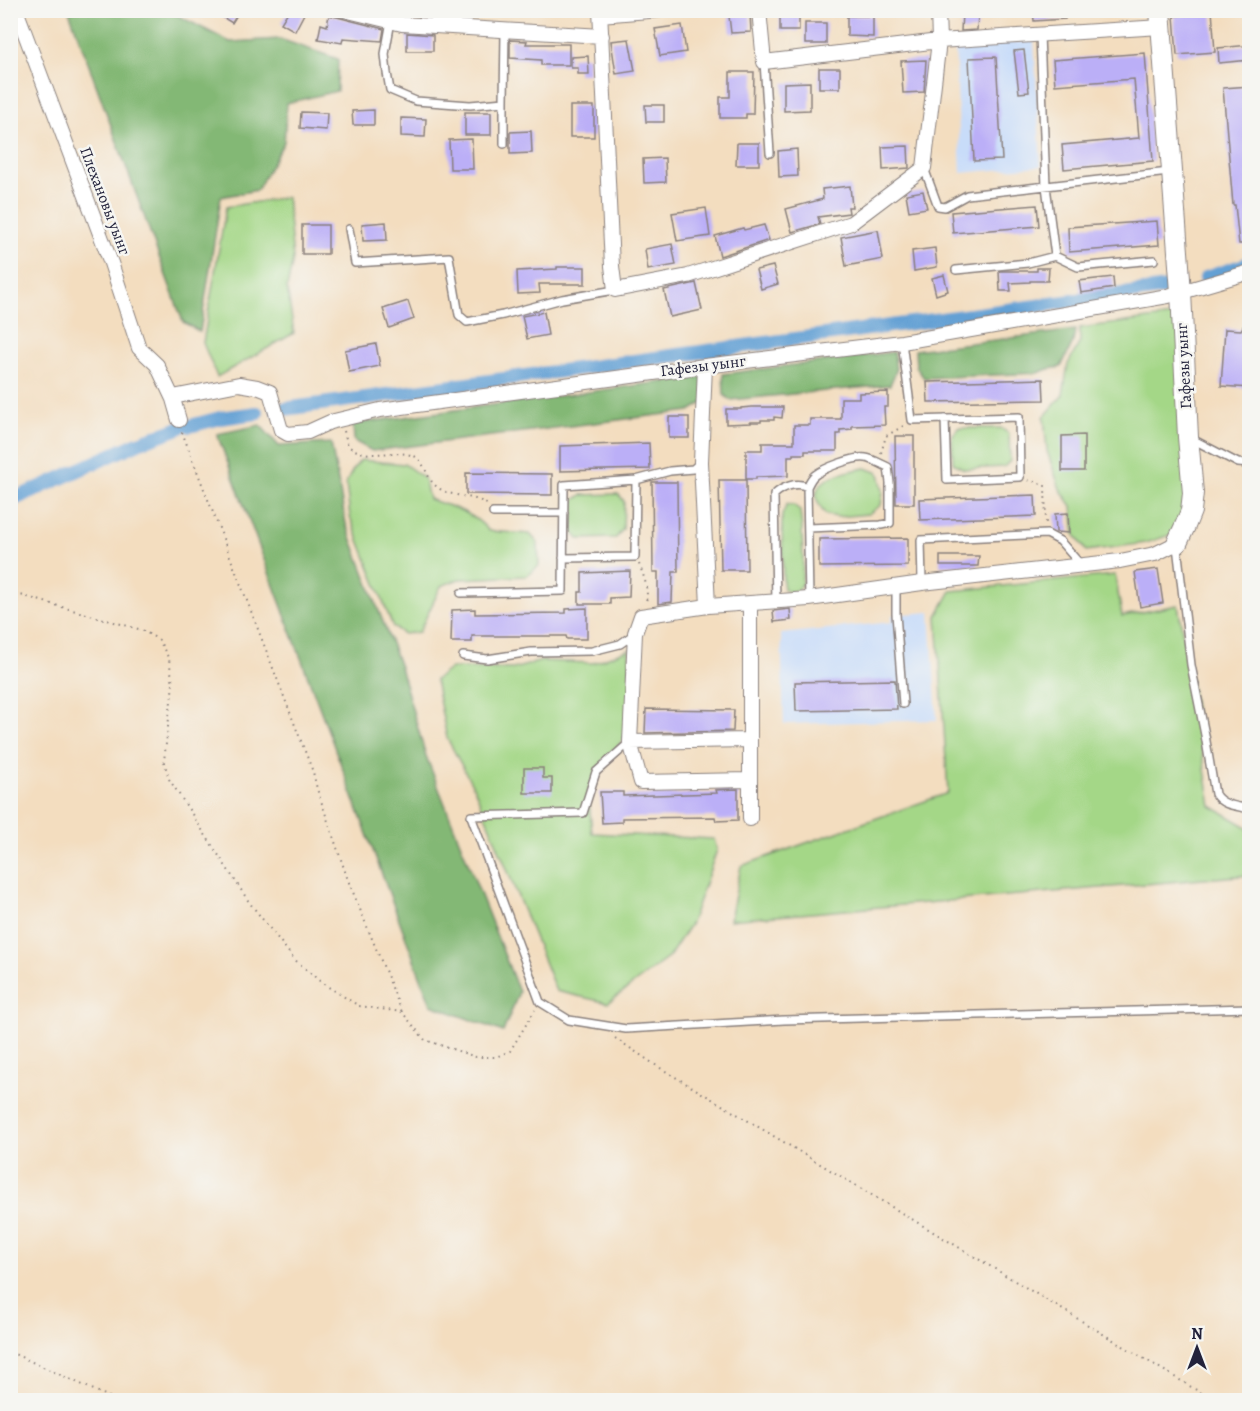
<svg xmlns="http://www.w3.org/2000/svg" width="1260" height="1411" font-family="Alegreya,serif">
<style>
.built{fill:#c8dcf9}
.green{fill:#a4d787;stroke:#637c61;stroke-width:1.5}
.forest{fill:#83b874;stroke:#526d58;stroke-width:1.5}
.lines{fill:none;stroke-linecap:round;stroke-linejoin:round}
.canal{stroke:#64a0d4;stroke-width:14}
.building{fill:#bbaff7}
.lane-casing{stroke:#8a807d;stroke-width:10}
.street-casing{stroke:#8a807d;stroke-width:16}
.secondary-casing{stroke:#8a807d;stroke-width:22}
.path{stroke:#8a807d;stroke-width:2;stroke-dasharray:1.5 4.5;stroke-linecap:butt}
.lane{stroke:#fff;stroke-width:7}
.street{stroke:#fff;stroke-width:14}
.secondary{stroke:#fff;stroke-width:20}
.labels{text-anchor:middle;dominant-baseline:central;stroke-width:5;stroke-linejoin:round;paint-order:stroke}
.street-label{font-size:16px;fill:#22223b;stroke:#f6f6f2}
</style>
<rect width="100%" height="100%" fill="#f6f6f2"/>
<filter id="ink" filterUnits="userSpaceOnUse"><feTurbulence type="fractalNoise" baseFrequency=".0167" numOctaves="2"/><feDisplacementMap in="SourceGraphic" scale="12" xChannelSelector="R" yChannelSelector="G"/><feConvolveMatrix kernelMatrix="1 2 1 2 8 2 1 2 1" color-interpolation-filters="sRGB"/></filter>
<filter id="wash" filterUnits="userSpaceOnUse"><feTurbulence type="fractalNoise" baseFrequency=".008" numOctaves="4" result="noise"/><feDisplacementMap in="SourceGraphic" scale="24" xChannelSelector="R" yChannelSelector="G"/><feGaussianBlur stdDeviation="1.35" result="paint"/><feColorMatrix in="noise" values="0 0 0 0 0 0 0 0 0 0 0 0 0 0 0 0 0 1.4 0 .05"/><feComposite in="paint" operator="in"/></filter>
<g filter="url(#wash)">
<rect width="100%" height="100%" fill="#f3ddbf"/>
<path class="built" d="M1034,41L1041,166L961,173L955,46Z
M930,612L937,720L784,724L781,634L892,622V615Z"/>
<path class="green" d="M287,197L293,259L287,288L294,333L217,377L203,343L226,207Z
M1180,315L1199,494L1176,533L1146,543L1086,551L1075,535L1072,506L1060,489L1047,451L1044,417L1063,395L1068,364L1080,342V328Z
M958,428H1001L1009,434L1010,461L1004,467L964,469L953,463L952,436Z
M361,460L404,464L424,478L429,499C452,507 473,512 489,531L530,534L538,543L539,566L526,576L459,579L441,586L419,632L404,634L393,627L350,517L346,483L354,468Z
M866,468L879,473L883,491L881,505L868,514L838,517L826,515C797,481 841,472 866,468Z
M618,494L624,501L623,529L616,538L579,539L573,532L574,500L582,495Z
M787,504L794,505L800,511L802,528L803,561L802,583L797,591L790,592L784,589L783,582L782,515Z
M1115,575L1122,616L1178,605L1211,806L1249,828V875L730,920L741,866L948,793L937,616L951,591Z
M629,649L633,725L588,790L592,833L714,839L717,850L691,923L669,957L608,1003L556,991L475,790L447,738L435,680L451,668L513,669L542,661L593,663Z"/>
<path class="forest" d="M69,11H169L230,42L280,39L338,59L337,91L287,103L284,142L257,190L221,197L200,332L183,322Z
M1075,330L1073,342L1061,367L1048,369L1038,373L924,378L916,367L915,350Z
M894,352L896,371L890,385L730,400L724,395L723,374Z
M705,376L706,401L690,411L372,451L354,441L353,424Z
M260,425L279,446L331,443L346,524L400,667L426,756L519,992L503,1032L431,1005L217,434Z"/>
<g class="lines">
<path class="canal" d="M1206,278L1250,263
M277,410L1174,287
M190,426L220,418L257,413
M10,501L138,443L179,428"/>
</g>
<g id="blocks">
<path class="building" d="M211,10H240L232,23Z
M289,10H306L295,31L281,23Z
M1033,10H1065V19L1034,21Z
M1183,10H1212L1215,52L1177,55L1174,16L1184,15Z
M780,11H799V31H780Z
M962,13L978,14L977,30L961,31Z
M750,14L751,32L731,33L729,16Z
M329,15L384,29L382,41L343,38L342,43L318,39L321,24L327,26Z
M847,16H873V37L847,36Z
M805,23H826V44H805Z
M682,25L686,52L660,56L655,29Z
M407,33L433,35V51H407Z
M629,39L635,71L616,74L611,41Z
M510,40L527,41L526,44H569V65H541V60L510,58Z
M1250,45V60L1219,63L1218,48Z
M1024,50L1029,92L1019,93L1014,51Z
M1145,53L1153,161L1064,169L1062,145L1139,138L1134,79L1055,85L1053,60Z
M588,56L589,74H578V68H571V57Z
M996,57L1002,160L974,161L969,58Z
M926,60L924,92L903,93L901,61Z
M819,68H840V88H819Z
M730,72H754L753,114H746V118H720V97H730Z
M810,82V110L784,111V83Z
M1250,86V118H1248L1250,138V244H1239L1235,205H1233L1223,88Z
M645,105H664V122H646Z
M570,106H594V137H570Z
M374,110V125H353L352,111Z
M301,112L327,113L326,130L300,128Z
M465,112H491V135H465Z
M401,118L426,119L425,137L401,136Z
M531,131L532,153L510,154V132Z
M472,139L473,169H450L449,140Z
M737,143H759V165H736Z
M908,146L909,168L883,170L882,147Z
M797,149L798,176L779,177L778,151Z
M665,158L666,182L644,183L643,159Z
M850,186L852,207H848L849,213L818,217L820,224L792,232L786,209L823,199L822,189Z
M923,191L927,208L909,211L906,194Z
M1037,205L1039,226L953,233L951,212Z
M706,208L710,236L677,241L672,213Z
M1157,221L1159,245L1069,252L1068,227Z
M386,222L387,240L363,241L362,224Z
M302,225H328V254H302Z
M764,225L769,240L720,256L715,236L743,228L744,230Z
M878,230L883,259L846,266L841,237Z
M672,244L676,265L648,270L645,249Z
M935,248L937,267L914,271L912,251Z
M773,266L778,284L761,289L756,270Z
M557,267H585V284H539L540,293L518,294L517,271L557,269Z
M1037,268H1049L1048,281H1030V282L1010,283L1011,291H1000L999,271H1037Z
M944,275L948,291L936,295L932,278Z
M1113,277L1114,288L1081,293L1079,281Z
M696,283L702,310L670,317L664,290Z
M408,301L414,319L389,328L383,309Z
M544,312L548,335L527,339L522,316Z
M1250,314V388L1221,386L1225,329L1241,330Z
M376,344L380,366L349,372L345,350Z
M1043,379L1044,400L928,402L927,382Z
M888,392V407H884L885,425L852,426V429L840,430V434H837V451H805V454H793V456H788V476L756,477V479H746V450H762V443H794V425H810V419H841V398H859V393Z
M752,407H783L782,418L774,417V420H761V422H751V423L726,424V409H741V408Z
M669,417H689V438H669Z
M1084,435V471H1062V436Z
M895,436H914V504H896Z
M649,443L650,469L560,471V446Z
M466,473L552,474V495L466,494Z
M719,480H746L747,570H721Z
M652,482H677L678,572H673L672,602L658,604V572H653Z
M1035,495L1036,516L920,520L919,499Z
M1068,513L1069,533L1056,532L1055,514Z
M908,538V566L819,567V539Z
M940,556H979L978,566H940Z
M1158,569L1163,603L1140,607L1135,572Z
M630,571L629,597L610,598V604H579V592H582V573Z
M587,608V639H567L566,636H472V642H451L452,610L475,609V614L566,613V609Z
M790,609L791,620L774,622L773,611Z
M895,680L897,709L796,711L795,682Z
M646,709L734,710L733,731L645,733Z
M524,768H543V778H552V793H524Z
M738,789V820L716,821L715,817L622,818V822L602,823L600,792H623V796L717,793L716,790Z"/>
</g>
</g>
<g filter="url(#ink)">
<use href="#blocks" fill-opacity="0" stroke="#8a807d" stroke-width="1.5"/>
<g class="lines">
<defs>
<path id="lane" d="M391,21L385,54L387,73L390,90L416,101L470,105L504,102L505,30
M1040,35L1046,186L1055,256L1078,267L1154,260
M764,62L770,153
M504,144V102
M924,168L938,206L945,207L967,195L1169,172
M349,229L355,263L449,257L459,315L467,322L503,315L562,299L615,290
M956,270L1028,263L1055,256
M902,342L912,420L1019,417L1020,477L947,480L945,419
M1190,438L1238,463L1250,464
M493,513H564
M808,528L881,525L890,523V483L888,467C881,464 873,459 866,458C855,456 824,468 815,475C811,478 809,483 807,487L809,599
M1177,546L1191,665L1205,735L1215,794C1222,806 1237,806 1250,809
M563,558L635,557L636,480
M922,583L921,540L1047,534L1060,541L1081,565
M896,587V614L903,704
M461,593L563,591L564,485L636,480L670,471L693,469L701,462
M776,602L774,495C782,487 797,481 807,487
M463,656L487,659L531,652L592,651L620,644L633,635
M630,742L596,772L583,813L471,816L540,1002L569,1020L626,1029L784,1020L1250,1008"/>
<path id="street" d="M12,10L18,15L111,263L139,348L157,365L173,399
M344,10L402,24L602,36
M600,10L612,266L615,290L688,276L851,223L924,168L939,41L938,10
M759,10L764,62L939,41L1161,27
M600,15L661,10
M705,366L701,462L708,606
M179,420L173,399L178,396L239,384L257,387L270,392L281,430L288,434L308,432L330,422L380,410L705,366L902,342L1168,296L1250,272
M750,604V819
M630,742L750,740
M750,780L641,782L630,742L635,633L641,616L708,606L809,599L922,583L1120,561L1155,554L1177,543"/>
<path id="secondary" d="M1160,10L1181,292L1188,437L1193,493L1191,511L1185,526L1177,543"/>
</defs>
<use href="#lane" class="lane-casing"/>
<use href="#street" class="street-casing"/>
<use href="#secondary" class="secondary-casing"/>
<path class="path" d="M344,431L348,446C369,461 388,449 411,455C424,458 425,474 433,483C446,499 472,493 488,505
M182,432L313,772L317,789L348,880L402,1012
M881,453L886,436L905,425
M1028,480L1045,485L1046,525
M639,564C644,577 649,588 646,602
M10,592L142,630L159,640L169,659L173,684L164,761L169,779L249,902L294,959L322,983L359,1006L402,1012L425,1040L476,1057H496L510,1051L535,1010
M615,1038L657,1066L1213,1400
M10,1352L116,1400"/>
<use href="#lane" class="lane"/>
<use href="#street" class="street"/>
<use href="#secondary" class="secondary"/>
</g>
</g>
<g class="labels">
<g class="street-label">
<text transform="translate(105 201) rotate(69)">Плехановы уынг</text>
<text transform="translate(703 366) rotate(-7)">Гафезы уынг</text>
<text transform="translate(1184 366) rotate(-93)">Гафезы уынг</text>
</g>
</g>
<rect width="1260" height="1411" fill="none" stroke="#f6f6f2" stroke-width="36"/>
<g transform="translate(1197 1348)" stroke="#f6f6f2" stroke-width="4.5" paint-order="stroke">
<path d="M0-4.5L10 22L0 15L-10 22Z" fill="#22223b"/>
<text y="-9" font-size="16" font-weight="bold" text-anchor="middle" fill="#22223b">N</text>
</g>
</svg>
